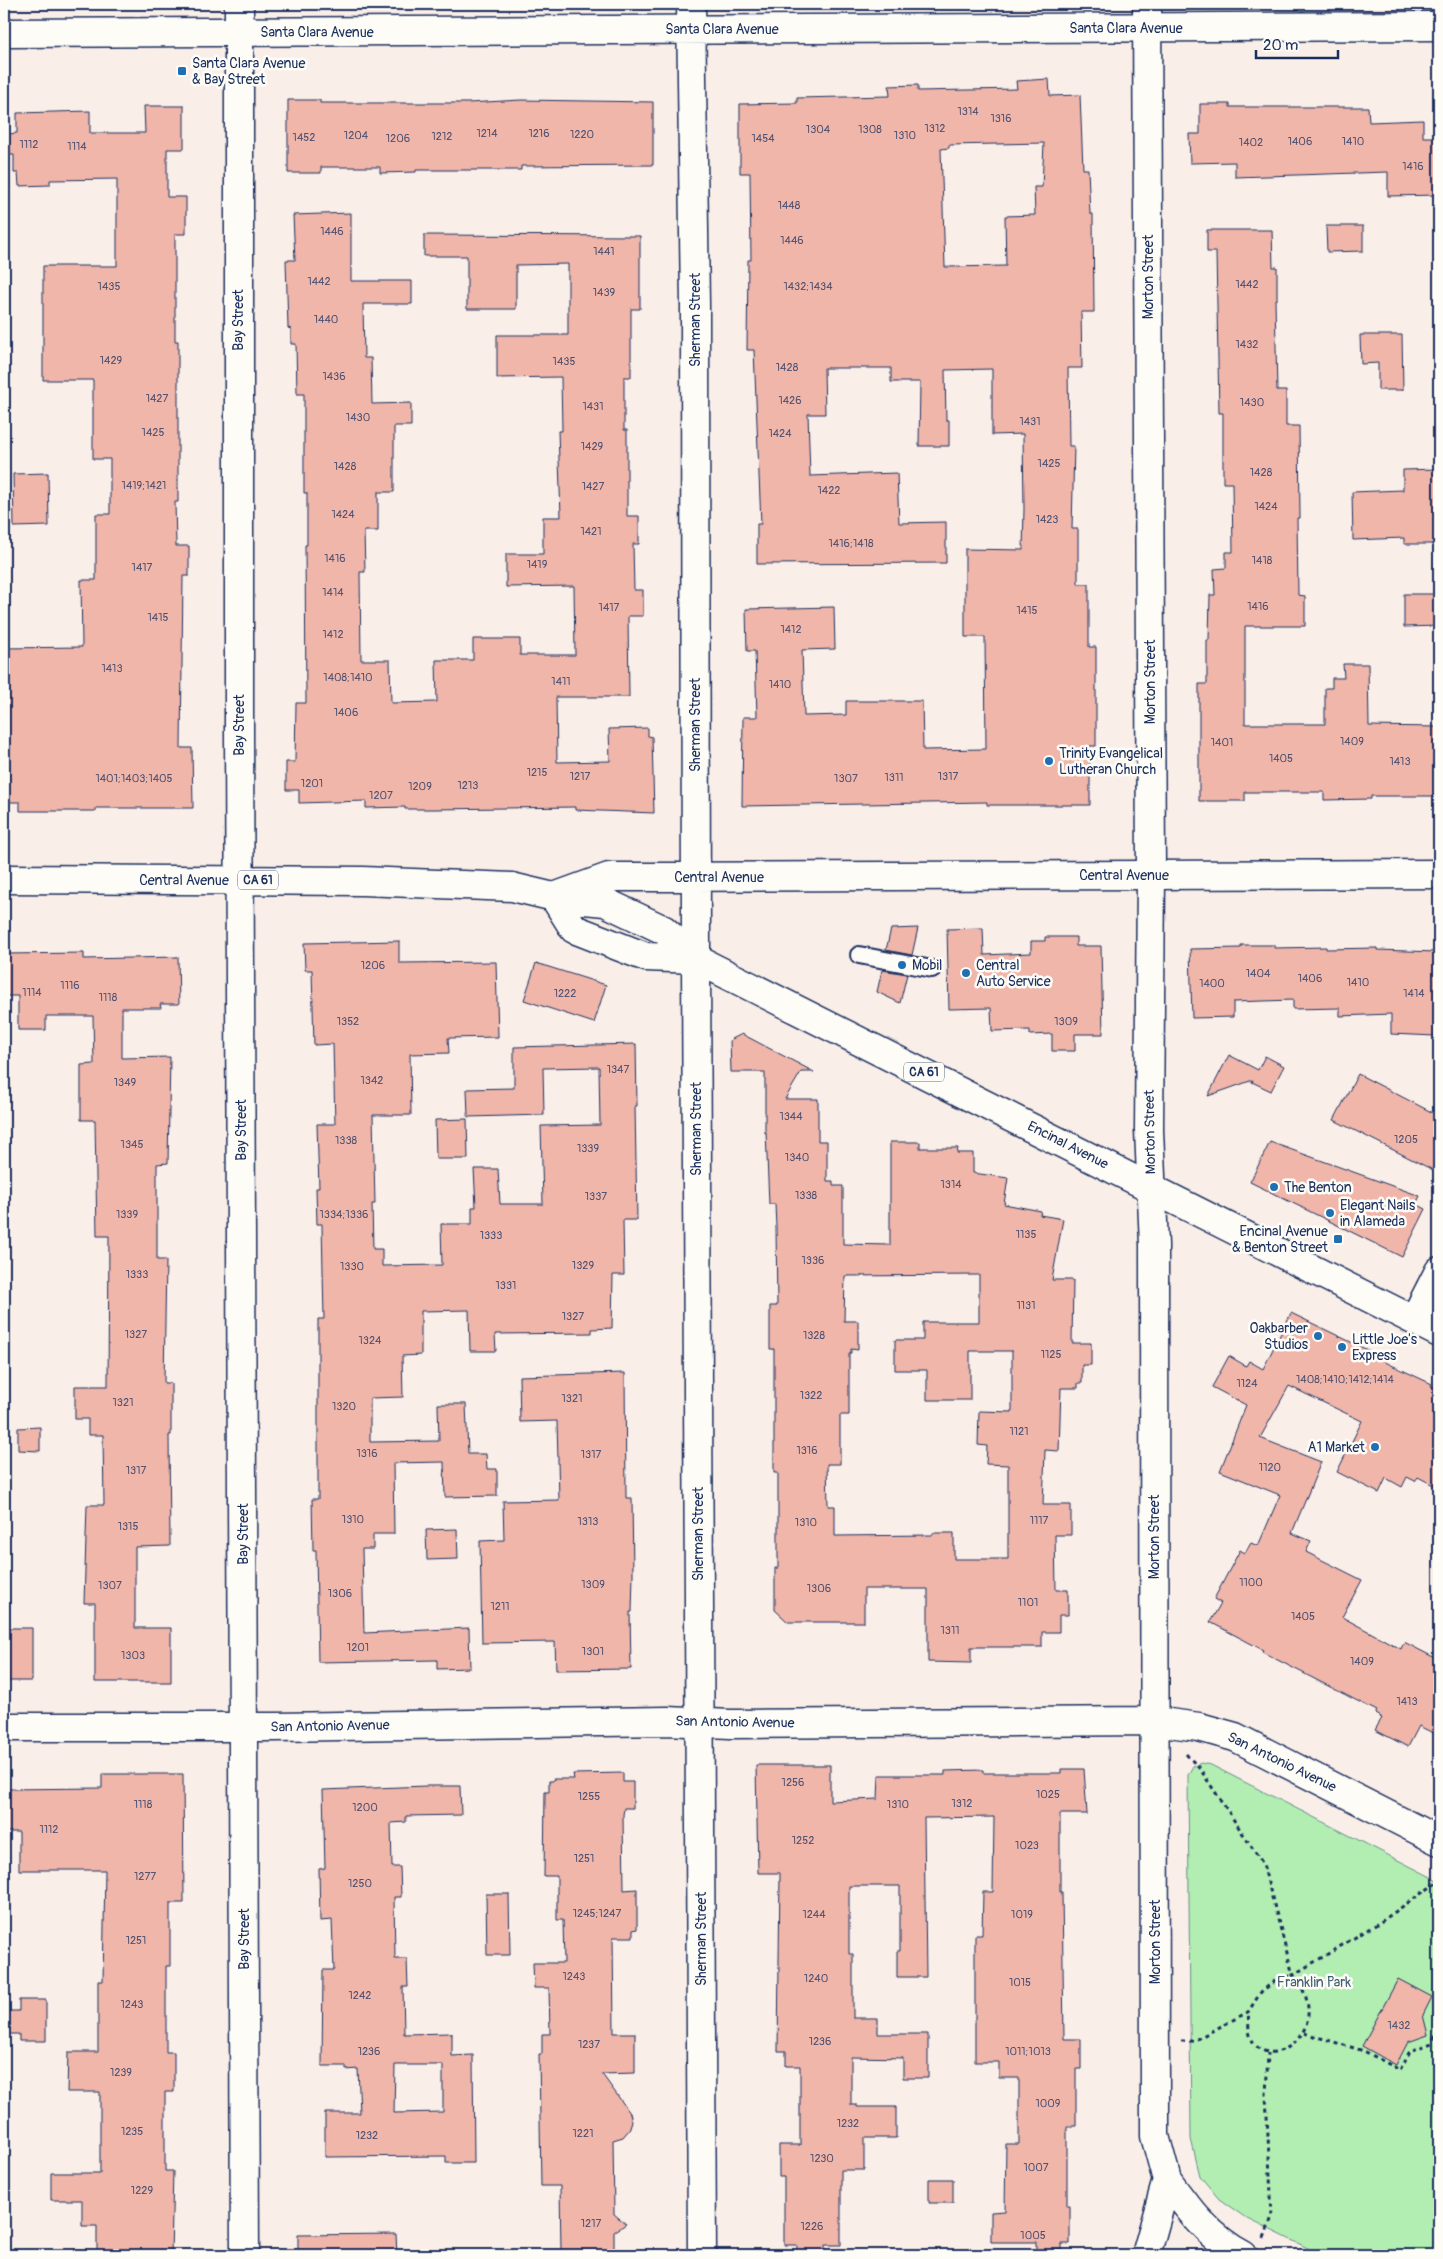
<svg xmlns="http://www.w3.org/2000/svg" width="1443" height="2259" font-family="Pangolin,sans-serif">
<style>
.green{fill:#b2edb1;stroke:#668e88}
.building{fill:#f0b6aa;stroke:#1b2f5e;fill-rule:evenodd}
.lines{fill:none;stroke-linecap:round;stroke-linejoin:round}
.service-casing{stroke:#1b2f5e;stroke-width:20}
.minor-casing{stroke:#1b2f5e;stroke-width:31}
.tertiary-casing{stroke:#1b2f5e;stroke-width:31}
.primary-casing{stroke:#1b2f5e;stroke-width:31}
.path{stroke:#1b2f5e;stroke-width:3;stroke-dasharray:4 4;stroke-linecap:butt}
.service{stroke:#fdfcf7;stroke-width:16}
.minor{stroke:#fdfcf7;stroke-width:28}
.tertiary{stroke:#fdfcf7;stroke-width:28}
.primary{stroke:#fdfcf7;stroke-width:28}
.poi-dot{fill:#1f6fb2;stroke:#fdfcf7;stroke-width:2}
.labels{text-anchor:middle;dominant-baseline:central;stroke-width:5;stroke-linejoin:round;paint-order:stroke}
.number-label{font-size:11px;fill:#505171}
.shield{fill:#fdfcf7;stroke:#5f6c8c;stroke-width:1}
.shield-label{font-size:12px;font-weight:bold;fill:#1b2f5e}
.street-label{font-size:14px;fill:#1b2f5e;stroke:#fdfcf7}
.poi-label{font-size:14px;fill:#1b2f5e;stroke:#fdfcf7;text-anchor:start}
.park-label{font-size:14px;fill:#415e73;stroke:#fdfcf7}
</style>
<rect width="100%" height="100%" fill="#faeee8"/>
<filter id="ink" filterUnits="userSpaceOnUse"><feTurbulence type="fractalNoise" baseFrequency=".02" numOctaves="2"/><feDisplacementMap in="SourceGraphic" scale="10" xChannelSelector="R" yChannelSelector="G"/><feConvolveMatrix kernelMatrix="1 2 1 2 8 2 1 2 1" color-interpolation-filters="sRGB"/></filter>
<g filter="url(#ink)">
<path class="green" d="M1201,1763L1211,1765L1439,1881V2255H1322L1246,2218L1219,2199L1200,2176L1191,2139L1188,1775L1193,1766Z"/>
<path class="building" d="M1049,79L1050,96L1080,95L1083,169H1088L1090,214H1093L1094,312H1081L1082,368H1068L1069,446H1074L1072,529H1078V584H1089V647H1096V746H1090V805H987V802L742,806L743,717H757L755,651H747L746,609L834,607L835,649L802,650L804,716L846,715V701H922L923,750L986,749L985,637H965V549L1023,550L1024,509L1023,434L992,435V369L945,370L946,420H949V446H919L920,382H891V368H824L825,414H808L810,476L897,473L899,523L946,522V563L757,564V524H761L754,350H747L748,260H751L750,173H740V104L797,103V98L890,96L889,86L918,85V91L1017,89L1016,81ZM1044,143L1042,187H1034L1035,215L1005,216L1006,266L945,267L941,149L949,148V145Z
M288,100H320V103H468L521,100L653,102V165L521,166V170H416V172L380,173V167H321V173H288Z
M1200,104H1230V107H1368L1369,122L1423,120V137H1438L1439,195L1388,196V172L1235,177V162L1190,163L1189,134H1200Z
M144,106H184V149H167V197H186V234H175V341H178V502H175L176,546H189V576H183L181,748H192L193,808H96V811H20V802H4V648L82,647L81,580H96V514H110V459H93V380H43V266H117V179L50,180V185L19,186L18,173H14V155H10L9,134L17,133V113L90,111V133H145Z
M351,213V281H412V304H363L364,358H371L372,404L411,403V426H394V492H378V531H364L365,572H360L361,660H390L391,703L437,702L436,660H473V639H520V655H575L574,586L506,587V554H543V517H561L558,431H562L561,377L497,378V335H568V264L516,265V309H467V256H424V235L640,236V309H631V377H624V430H627V516H639V544H633L634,590H643V616H628L629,697H556L557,762L610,761L609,729L648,728V736L652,737L654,813L575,810V807L435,809H405V807L366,808V801L299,803V790H286V762H295L296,703H306L305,545H307V493H304V394H297L296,344H291V329L288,328L286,260H295L293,215Z
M1326,226H1363V251L1327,252Z
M1207,230H1272L1273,267H1277V300H1275L1277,391H1286V426H1299L1300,518H1297L1298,595L1305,596V626H1245V724H1325V688H1332V678H1344L1343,664H1368L1369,726L1439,727V796H1371V799L1324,800V792H1245V801H1199V684H1207V640H1209L1210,595H1215L1214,569L1226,568V552H1233L1232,483H1223V413H1219L1216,252H1207Z
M1360,335H1402L1403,390H1378V363L1361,364Z
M1439,469V544H1404V538L1353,540L1352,492L1403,490V470Z
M48,473L49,526L14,527L13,474Z
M1404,594H1439V626L1404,627Z
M918,928L912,955L886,950L891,929Z
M983,928L984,955L1031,953V941H1045V937H1076V946H1101L1103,1034H1075V1051H1052V1034L1030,1035V1030L992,1031L991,1008L949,1009L947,929Z
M399,941V963L496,962L498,1037L448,1038L449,1053L410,1054L411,1115H373L375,1204H372L373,1249H382V1266L442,1265L441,1224H472V1207H476L474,1169H498L500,1204H543L541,1126L600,1125L599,1067L543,1068L544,1115L468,1117L467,1089L514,1088V1047L636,1044L637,1106H635L637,1220H623L624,1275H613L612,1328L592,1329V1333L495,1334L496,1351H470L469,1310L421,1311V1355L402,1356L403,1397L370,1398V1442L439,1441L438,1404H466L468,1454H486L487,1469H497V1496L445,1497L444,1462L393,1463L394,1534H373V1549H362L364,1633L469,1628L470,1668L437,1669V1660L318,1662L316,1550H313L312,1499H318V1319H324L322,1224H317L316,1188H319L317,1124H335L333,1044L314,1045L312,970H305L304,943Z
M1241,945H1274V948L1326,947V949L1377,948V950L1437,952L1435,1036L1391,1034V1014L1340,1016V1008L1293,1009V1000L1233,1002V1017L1192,1018L1190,949L1241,948Z
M84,953V959L178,957L179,1004H160L161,1008H122V1058L170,1057L168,1163L157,1164V1260H166L164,1383H171V1435H169L170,1546L135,1547V1628H171V1682H95V1603H84L87,1505H104L103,1435H88V1419H75V1386H108L109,1236H97L95,1120H81V1065L94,1064L93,1016H46V1030H18V996H4V954Z
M536,963L606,985L594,1023L524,1000Z
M882,970L907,974L900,1003L877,992Z
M742,1034L814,1072H801L785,1099H818V1141H827V1181H833V1186H843V1244L890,1245V1142H920V1148H958L957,1153H973V1173L1008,1178L1004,1204L1041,1211L1040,1215L1063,1219L1052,1280H1073L1072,1343H1091V1365H1082V1383H1078V1388H1061L1059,1451L1045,1450L1043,1505H1071V1535H1055L1056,1590H1068V1615H1059V1632H1042V1647H971V1663L928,1662V1589H864V1622H788L775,1610V1568H778V1473H774V1349H770V1306H777L776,1227L775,1204H769L766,1132L765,1133V1072H731L730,1040ZM979,1275V1322H923V1340H895V1370H927V1400H970V1351H1012V1412L979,1411L978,1445L987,1446L986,1464L1008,1465V1559H954V1533H933V1535L835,1536V1506H828L827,1464H840V1415H849V1353H851V1349L858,1350V1321H844L845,1276Z
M1229,1055L1258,1070L1265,1056L1284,1066L1271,1091L1252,1082L1253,1080L1208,1096Z
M1358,1074L1439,1116V1159L1433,1170L1334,1120Z
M467,1119L468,1159H436L435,1120Z
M1270,1142L1420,1196L1416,1204L1426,1209L1402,1257L1250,1182Z
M1291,1313L1386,1359L1385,1362L1432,1384L1431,1386L1439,1390V1488L1418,1477L1415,1481L1407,1477L1402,1487L1386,1478L1379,1493L1337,1472L1362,1421L1289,1386L1260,1438L1321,1462L1292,1533L1311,1541L1306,1552L1362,1580L1342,1617L1401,1649L1404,1642L1439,1660V1736L1419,1726L1408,1747L1375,1730L1382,1718L1375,1714L1377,1711L1262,1652L1263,1650L1210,1622L1221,1603L1214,1599L1240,1550L1245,1553L1251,1543L1258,1546L1280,1495L1220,1471L1246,1405L1212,1387L1229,1356L1246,1366L1249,1361L1263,1369Z
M625,1373L626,1498H632L633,1574L632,1612H630L631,1669L556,1670L555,1642L482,1643L480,1541L504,1540L503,1501L559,1500L557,1421L520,1422L519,1376Z
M40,1427V1451L18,1450V1428Z
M457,1529L458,1559L427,1560L426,1530Z
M4,1628H32V1681H7V1675H4Z
M756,1765H830V1801L878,1799L879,1775H945V1771L983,1770V1773H1061V1769H1084L1087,1814H1060V1892H1062L1064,2039H1081V2069H1076V2126H1067V2206H1070V2244H1062V2250H1036V2242H991V2212L1005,2211L1006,2144H1019V2078H999V2062H975V1935H982L983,1892H993L994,1817L924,1818L926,1977H897V1951H900V1886H849V1954H853V2018H878V2034H928V2078H903V2058L851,2057V2105H857V2107H896V2138H864V2170H841V2245H825V2255H797V2245H784V2177H779V2145H800V2066H786V2051H778L780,1873H758Z
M623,1773V1782H633V1808H624L623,1815L624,1890L637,1889V1929L633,1930V1937H613L614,2033H635V2073L602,2074L630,2113L632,2121L629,2130L623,2137L613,2140L614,2214L626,2224L614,2232V2251L561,2252L560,2186H541L539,2054H542V2034H550L549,1988H534L533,1963H564L563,1920H557V1876H544L545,1792H549V1781H553V1779H574L573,1774Z
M102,1774H183L184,1903H170V1966H166V2052H174V2092H165V2171H173L171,2255H97V2226H82V2200H51V2173H100V2092H67L68,2052H98V1981H103L105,1870H19V1832H4V1789L102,1788Z
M426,1786H460L461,1815L406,1816V1822L391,1823L392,1867H400L401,1897H394L395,1959H407L408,1987H403L404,2034L452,2033V2056L473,2055L474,2163H446V2156L325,2157V2113H360L358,2069L346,2070V2066H322L323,1970H334L332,1920L320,1921L319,1869L325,1868L323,1790ZM395,2065H443V2112L394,2113Z
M486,1894H509L510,1955H487Z
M1398,1979L1432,1997L1423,2015L1428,2035L1408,2042L1396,2065L1362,2046Z
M19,2000H46V2041H19V2034H4V2011H19Z
M929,2179H953V2203H929Z
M396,2234L397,2255H298V2235Z"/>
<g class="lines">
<defs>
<path id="service" d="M859,955L932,969"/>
<path id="minor" d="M239,4V730L245,2255
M696,959L702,2255
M1414,1320L1439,1271
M4,1727H276L667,1721L730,1724L1154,1721L1199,1727L1235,1737L1439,1841
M1167,2180C1188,2209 1211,2239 1243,2255
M1146,2255L1167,2180L1155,2136L1154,1245L1149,1130L1151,875L1147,4"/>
<path id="tertiary" d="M691,4L695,306L696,959
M4,33L1439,26
M554,897L609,877L1439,874"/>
<path id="primary" d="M4,879L363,881L512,887L554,897L605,902L664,930L696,959L1439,1333
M554,897L574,929L646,957L696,959"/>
</defs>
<use href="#service" class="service-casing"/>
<use href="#minor" class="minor-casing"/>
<use href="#tertiary" class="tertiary-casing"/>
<use href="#primary" class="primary-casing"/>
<path class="path" d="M1186,1754L1200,1769L1263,1864L1293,1975L1382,1921L1439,1881
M1304,2033L1364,2051L1400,2070L1410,2051L1432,2043L1439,2025
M1181,2041H1193L1248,2012L1261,1992L1276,1980L1293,1975C1340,2031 1264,2079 1250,2035C1248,2028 1249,2019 1248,2012
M1264,2238L1272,2217L1266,2095L1268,2053"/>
<use href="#service" class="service"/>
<use href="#minor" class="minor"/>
<use href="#tertiary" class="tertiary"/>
<use href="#primary" class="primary"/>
</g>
</g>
<g class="poi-dot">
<rect x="177" y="66" width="10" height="10" rx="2.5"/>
<circle cx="1049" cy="761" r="5"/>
<circle cx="902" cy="965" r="5"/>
<circle cx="966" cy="973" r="5"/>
<circle cx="1274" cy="1187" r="5"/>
<circle cx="1330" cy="1213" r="5"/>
<rect x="1333" y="1234" width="10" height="10" rx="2.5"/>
<circle cx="1318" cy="1336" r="5"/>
<circle cx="1342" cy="1347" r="5"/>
<circle cx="1375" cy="1447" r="5"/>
</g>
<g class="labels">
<g class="number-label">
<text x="968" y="111">1314</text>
<text x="1001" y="118">1316</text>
<text x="935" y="128">1312</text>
<text x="818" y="129">1304</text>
<text x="870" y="129">1308</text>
<text x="487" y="133">1214</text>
<text x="539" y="133">1216</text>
<text x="582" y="134">1220</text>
<text x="356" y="135">1204</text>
<text x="905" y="135">1310</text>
<text x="442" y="136">1212</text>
<text x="304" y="137">1452</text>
<text x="398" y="138">1206</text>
<text x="763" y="138">1454</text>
<text x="1300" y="141">1406</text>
<text x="1353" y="141">1410</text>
<text x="1251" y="142">1402</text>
<text x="29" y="144">1112</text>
<text x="77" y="146">1114</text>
<text x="1413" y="166">1416</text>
<text x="789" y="205">1448</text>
<text x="332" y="231">1446</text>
<text x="792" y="240">1446</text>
<text x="604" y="251">1441</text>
<text x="319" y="281">1442</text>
<text x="1247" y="284">1442</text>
<text x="109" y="286">1435</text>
<text x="808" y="286">1432;1434</text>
<text x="604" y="292">1439</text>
<text x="326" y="319">1440</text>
<text x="1247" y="344">1432</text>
<text x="111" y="360">1429</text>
<text x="564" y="361">1435</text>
<text x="787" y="367">1428</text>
<text x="334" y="376">1436</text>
<text x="157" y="398">1427</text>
<text x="790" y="400">1426</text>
<text x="1252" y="402">1430</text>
<text x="593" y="406">1431</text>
<text x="358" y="417">1430</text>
<text x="1030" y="421">1431</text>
<text x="153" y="432">1425</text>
<text x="780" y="433">1424</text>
<text x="592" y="446">1429</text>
<text x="1049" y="463">1425</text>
<text x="345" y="466">1428</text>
<text x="1261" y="472">1428</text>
<text x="144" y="485">1419;1421</text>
<text x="593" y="486">1427</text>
<text x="829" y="490">1422</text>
<text x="1266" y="506">1424</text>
<text x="343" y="514">1424</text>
<text x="1047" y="519">1423</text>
<text x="591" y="531">1421</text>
<text x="851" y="543">1416;1418</text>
<text x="335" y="558">1416</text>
<text x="1262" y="560">1418</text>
<text x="537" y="564">1419</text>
<text x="142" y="567">1417</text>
<text x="333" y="592">1414</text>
<text x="1258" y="606">1416</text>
<text x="609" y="607">1417</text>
<text x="1027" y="610">1415</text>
<text x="158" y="617">1415</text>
<text x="791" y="629">1412</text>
<text x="333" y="634">1412</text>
<text x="112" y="668">1413</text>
<text x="348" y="677">1408;1410</text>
<text x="561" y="681">1411</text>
<text x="780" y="684">1410</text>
<text x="346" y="712">1406</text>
<text x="1352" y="741">1409</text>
<text x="1222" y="742">1401</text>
<text x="1281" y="758">1405</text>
<text x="1400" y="761">1413</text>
<text x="537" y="772">1215</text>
<text x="580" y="776">1217</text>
<text x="948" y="776">1317</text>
<text x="894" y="777">1311</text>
<text x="134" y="778">1401;1403;1405</text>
<text x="846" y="778">1307</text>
<text x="312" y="783">1201</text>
<text x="468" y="785">1213</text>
<text x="420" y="786">1209</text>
<text x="381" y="795">1207</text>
<text x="373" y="965">1206</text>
<text x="1258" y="973">1404</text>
<text x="1310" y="978">1406</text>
<text x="1358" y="982">1410</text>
<text x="1212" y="983">1400</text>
<text x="70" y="985">1116</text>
<text x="32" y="992">1114</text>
<text x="565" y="993">1222</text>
<text x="1414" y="993">1414</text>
<text x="108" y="997">1118</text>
<text x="348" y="1021">1352</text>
<text x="1066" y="1021">1309</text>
<text x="618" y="1069">1347</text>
<text x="372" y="1080">1342</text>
<text x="125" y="1082">1349</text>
<text x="791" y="1116">1344</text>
<text x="1406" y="1139">1205</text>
<text x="346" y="1140">1338</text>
<text x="132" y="1144">1345</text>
<text x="588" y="1148">1339</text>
<text x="797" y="1157">1340</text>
<text x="951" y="1184">1314</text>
<text x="806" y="1195">1338</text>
<text x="596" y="1196">1337</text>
<text x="127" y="1214">1339</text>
<text x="344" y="1214">1334;1336</text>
<text x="1026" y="1234">1135</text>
<text x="491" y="1235">1333</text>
<text x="813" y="1260">1336</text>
<text x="583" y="1265">1329</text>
<text x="352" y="1266">1330</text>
<text x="137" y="1274">1333</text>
<text x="506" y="1285">1331</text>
<text x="1026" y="1305">1131</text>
<text x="573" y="1316">1327</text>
<text x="136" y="1334">1327</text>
<text x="814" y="1335">1328</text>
<text x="370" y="1340">1324</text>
<text x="1051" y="1354">1125</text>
<text x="1345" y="1379">1408;1410;1412;1414</text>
<text x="1247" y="1383">1124</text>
<text x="811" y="1395">1322</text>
<text x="572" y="1398">1321</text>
<text x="123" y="1402">1321</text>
<text x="344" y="1406">1320</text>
<text x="1019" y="1431">1121</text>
<text x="807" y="1450">1316</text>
<text x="367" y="1453">1316</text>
<text x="591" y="1454">1317</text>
<text x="1270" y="1467">1120</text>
<text x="136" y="1470">1317</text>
<text x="353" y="1519">1310</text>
<text x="1039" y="1520">1117</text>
<text x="588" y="1521">1313</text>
<text x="806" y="1522">1310</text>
<text x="128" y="1526">1315</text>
<text x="1251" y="1582">1100</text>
<text x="593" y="1584">1309</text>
<text x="110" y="1585">1307</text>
<text x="819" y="1588">1306</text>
<text x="340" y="1593">1306</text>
<text x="1028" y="1602">1101</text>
<text x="500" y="1606">1211</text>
<text x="1303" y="1616">1405</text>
<text x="950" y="1630">1311</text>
<text x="358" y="1647">1201</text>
<text x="593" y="1651">1301</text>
<text x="133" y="1655">1303</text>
<text x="1362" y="1661">1409</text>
<text x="1407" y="1701">1413</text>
<text x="793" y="1782">1256</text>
<text x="1048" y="1794">1025</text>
<text x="589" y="1796">1255</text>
<text x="962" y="1803">1312</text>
<text x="143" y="1804">1118</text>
<text x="898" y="1804">1310</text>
<text x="365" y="1807">1200</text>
<text x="49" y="1829">1112</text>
<text x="803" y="1840">1252</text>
<text x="1027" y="1845">1023</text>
<text x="584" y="1858">1251</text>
<text x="145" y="1876">1277</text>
<text x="360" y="1883">1250</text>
<text x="597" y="1913">1245;1247</text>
<text x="814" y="1914">1244</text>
<text x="1022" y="1914">1019</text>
<text x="136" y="1940">1251</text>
<text x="574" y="1976">1243</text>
<text x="816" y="1978">1240</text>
<text x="1020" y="1982">1015</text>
<text x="360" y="1995">1242</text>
<text x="132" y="2004">1243</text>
<text x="1399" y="2025">1432</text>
<text x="820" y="2041">1236</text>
<text x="589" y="2044">1237</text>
<text x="369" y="2051">1236</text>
<text x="1028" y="2051">1011;1013</text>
<text x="121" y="2072">1239</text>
<text x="1048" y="2103">1009</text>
<text x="848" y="2123">1232</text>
<text x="132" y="2131">1235</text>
<text x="583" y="2133">1221</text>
<text x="367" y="2135">1232</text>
<text x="822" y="2158">1230</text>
<text x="1036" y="2167">1007</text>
<text x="142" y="2190">1229</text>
<text x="591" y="2223">1217</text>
<text x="812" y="2226">1226</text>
<text x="1033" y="2235">1005</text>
</g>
<g class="shield">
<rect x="238" y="870.5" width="40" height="19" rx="4"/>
<rect x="904" y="1062.5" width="40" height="19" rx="4"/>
</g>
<g class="shield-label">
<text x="258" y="880">CA 61</text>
<text x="924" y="1072">CA 61</text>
</g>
<g class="street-label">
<text x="1126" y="28">Santa Clara Avenue</text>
<text x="722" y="29">Santa Clara Avenue</text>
<text x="317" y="32">Santa Clara Avenue</text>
<text transform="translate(1148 277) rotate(-90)">Morton Street</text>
<text transform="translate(238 320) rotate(-90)">Bay Street</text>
<text transform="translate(695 320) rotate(-90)">Sherman Street</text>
<text transform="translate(1150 682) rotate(-90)">Morton Street</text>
<text transform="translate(239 725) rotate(-90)">Bay Street</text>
<text transform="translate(695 725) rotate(-90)">Sherman Street</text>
<text x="1124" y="875">Central Avenue</text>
<text x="719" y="877">Central Avenue</text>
<text x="184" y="880">Central Avenue</text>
<text transform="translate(696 1129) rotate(-90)">Sherman Street</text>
<text transform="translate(241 1130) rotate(-90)">Bay Street</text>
<text transform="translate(1150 1132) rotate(-91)">Morton Street</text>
<text transform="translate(1068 1145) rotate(27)">Encinal Avenue</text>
<text transform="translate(243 1534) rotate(-90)">Bay Street</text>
<text transform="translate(698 1534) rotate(-90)">Sherman Street</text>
<text transform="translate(1154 1537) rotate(-90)">Morton Street</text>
<text transform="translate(735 1722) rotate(1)">San Antonio Avenue</text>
<text transform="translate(330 1726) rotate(-1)">San Antonio Avenue</text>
<text transform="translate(1282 1762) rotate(26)">San Antonio Avenue</text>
<text transform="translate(244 1939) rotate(-90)">Bay Street</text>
<text transform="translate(701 1939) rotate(-90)">Sherman Street</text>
<text transform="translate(1155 1942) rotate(-90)">Morton Street</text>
</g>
<g class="poi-label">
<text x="192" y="63">Santa Clara Avenue<tspan x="192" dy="16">&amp; Bay Street</tspan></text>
<text x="1059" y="753">Trinity Evangelical<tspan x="1059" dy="16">Lutheran Church</tspan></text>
<text x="912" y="965">Mobil</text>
<text x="976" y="965">Central<tspan x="976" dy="16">Auto Service</tspan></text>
<text x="1284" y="1187">The Benton</text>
<text x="1340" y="1205">Elegant Nails<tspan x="1340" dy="16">in Alameda</tspan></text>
<text x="1328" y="1231" text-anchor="end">Encinal Avenue<tspan x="1328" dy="16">&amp; Benton Street</tspan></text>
<text x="1308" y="1328" text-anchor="end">Oakbarber<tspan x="1308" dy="16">Studios</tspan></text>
<text x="1352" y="1339">Little Joe's<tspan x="1352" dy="16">Express</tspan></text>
<text x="1365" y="1447" text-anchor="end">A1 Market</text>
</g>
<g class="park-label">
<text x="1314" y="1982">Franklin Park</text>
</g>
</g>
<rect width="1443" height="2259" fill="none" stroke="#fdfcf7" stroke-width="20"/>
<rect x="10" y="10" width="1423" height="2239" fill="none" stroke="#1b2f5e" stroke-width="2" filter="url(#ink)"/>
<path d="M1256 50v8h82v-8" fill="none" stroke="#1b2f5e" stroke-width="2.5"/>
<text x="1263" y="50" font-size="15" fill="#1b2f5e" stroke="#fdfcf7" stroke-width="4" paint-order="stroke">20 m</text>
</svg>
